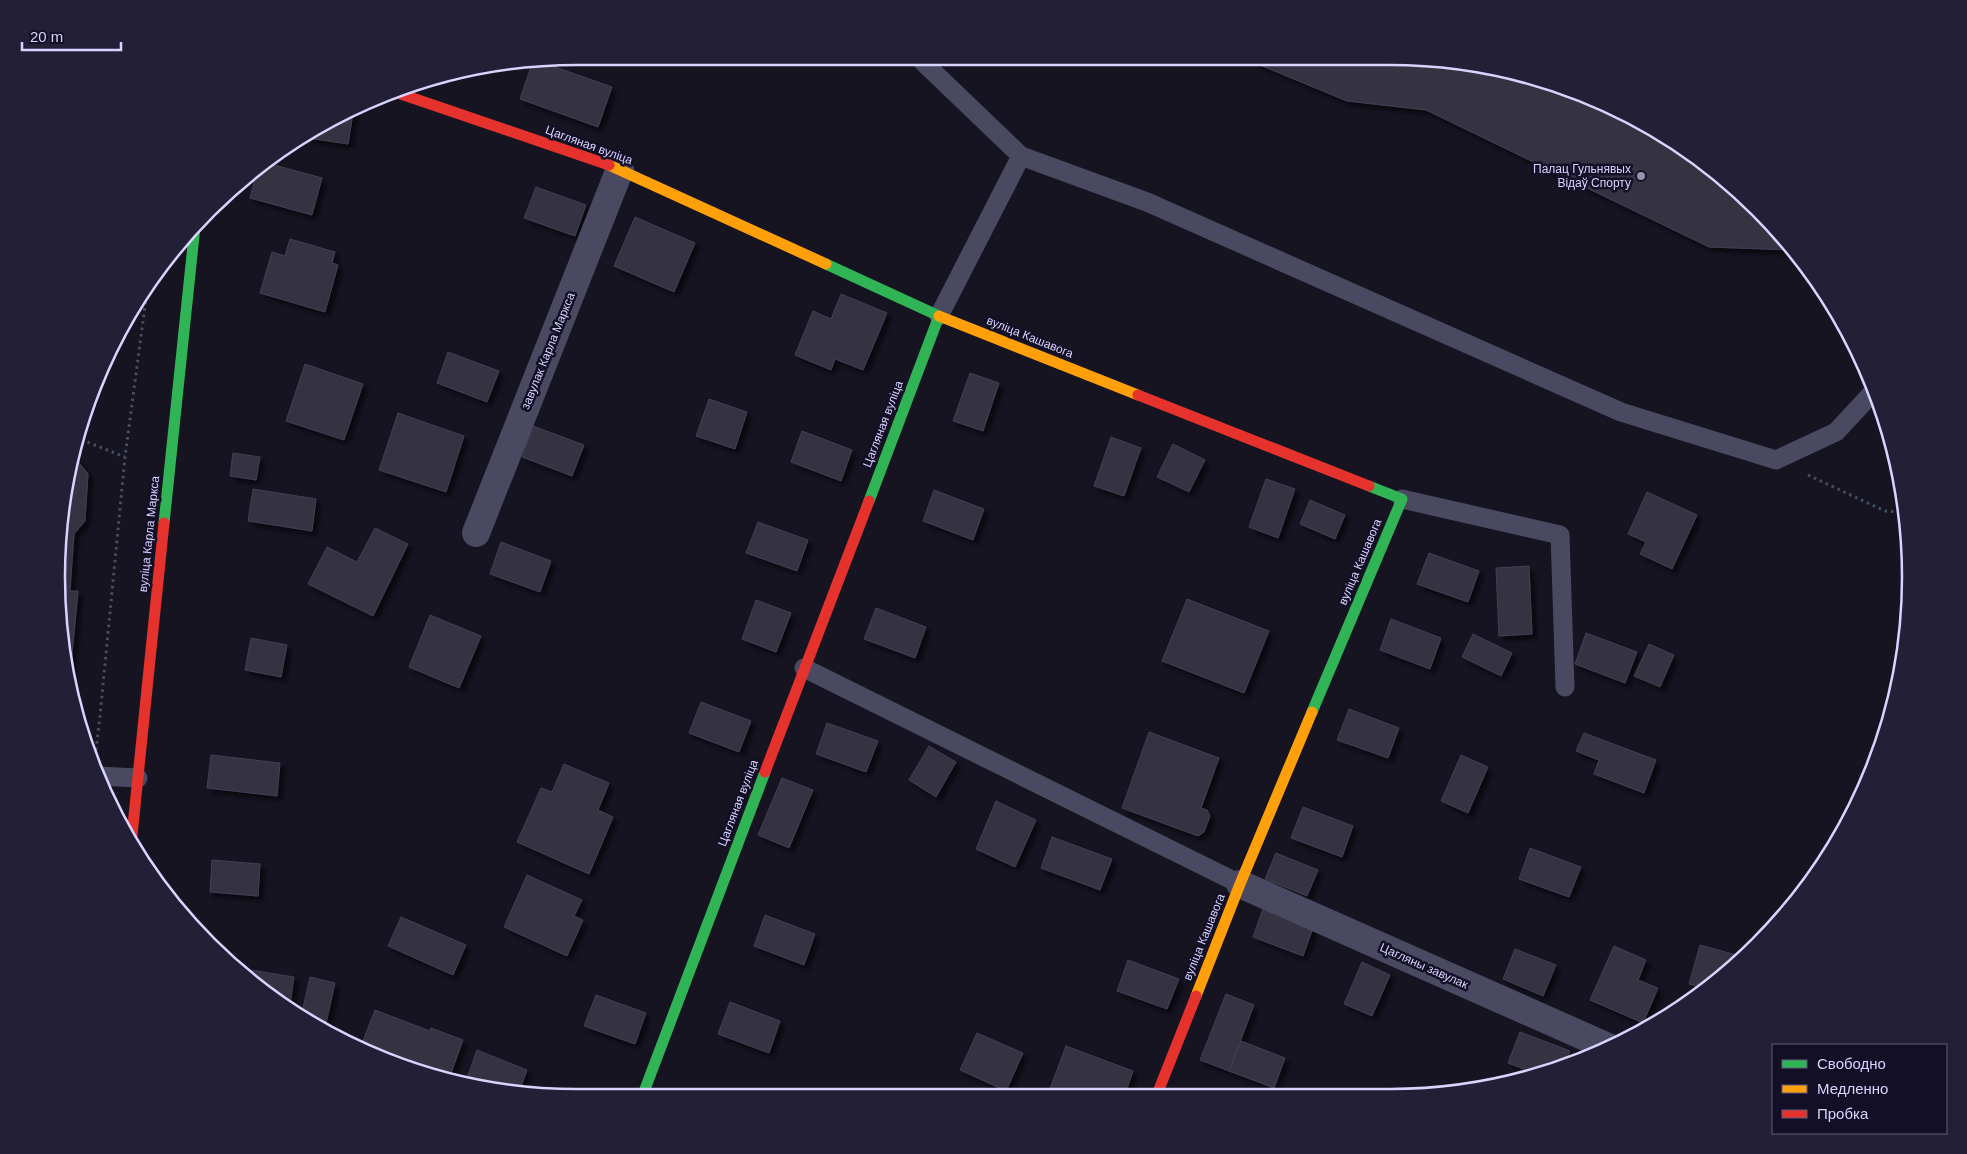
<svg xmlns="http://www.w3.org/2000/svg" width="1967" height="1154" font-family="Helvetica,sans-serif">
<style>
.building{fill:#343243;stroke:#433f54;filter:url(#shadow)}
.lines{fill:none;stroke-linecap:round;stroke-linejoin:round}
.path{stroke:#44505f;stroke-width:3;stroke-dasharray:2.5 4;stroke-linecap:butt}
.lane{stroke:#4a4962;stroke-width:19}
.street{stroke:#4a4962;stroke-width:28}
.fast{stroke:#30b455;stroke-width:11}
.slow{stroke:#ff9f0a;stroke-width:11}
.jam{stroke:#e5322d;stroke-width:11}
.poi-dot{fill:#9591b1;stroke:#130f26;stroke-width:2}
.labels{text-anchor:middle;dominant-baseline:central;stroke-width:5;stroke-linejoin:round;paint-order:stroke}
.street-label{font-size:12px;fill:#d9d4ff;stroke:#130f26}
.poi-label{font-size:12px;fill:#d9d4ff;stroke:#130f26;text-anchor:end}
.rim{fill:none;stroke:#d9d4ff;stroke-width:2.5}
</style>
<defs>
<filter id="shadow"><feDropShadow dx="4.5" dy="4.5" stdDeviation="2.5" flood-color="#0009"/></filter>
</defs>
<rect width="100%" height="100%" fill="#161421"/>
<path class="building" d="M1424,57L1557,84L1679,144L1758,209L1792,250L1709,247L1426,110L1347,101L1260,65L1251,58Z
M533,61H538L612,87L598,127L520,99Z
M354,107L348,144L308,138L309,134Z
M263,162L322,178L312,215L250,198L259,164Z
M536,187L586,205L575,236L524,218Z
M635,217L695,243L674,292L614,266Z
M290,239L335,252L332,263L338,265L325,312L260,293L272,252L285,256Z
M841,294L887,313L863,370L835,359L831,370L795,355L813,311L831,319Z
M448,352L499,371L487,402L437,383Z
M305,364L363,384L344,440L286,421Z
M970,373L999,383L983,431L953,421Z
M709,399L747,412L735,449L696,436Z
M398,413L464,436L446,492L379,470Z
M533,426L584,445L572,476L522,457Z
M802,431L852,450L841,481L791,462Z
M1111,437L1141,448L1124,496L1094,486Z
M1173,444L1205,460L1189,492L1157,477Z
M233,453L260,457L256,480L230,476Z
M72,454L88,474L85,521L74,534L70,591H78L70,676L57,611L61,509Z
M1266,479L1295,489L1278,538L1249,527Z
M253,489L316,499L312,531L248,521Z
M934,490L984,509L973,540L923,521Z
M1647,492L1697,515L1672,569L1640,554L1646,542L1628,534Z
M1310,500L1345,515L1335,539L1300,524Z
M758,522L808,540L797,571L746,553Z
M375,528L408,544L373,616L308,584L327,547L357,562Z
M501,542L551,561L540,592L490,574Z
M1429,553L1479,571L1468,602L1417,584Z
M1529,566L1532,634L1499,636L1496,568Z
M1187,599L1269,631L1244,693L1162,661Z
M756,600L791,613L776,652L742,639Z
M876,608L926,627L915,658L864,639Z
M430,615L481,636L459,688L409,667Z
M1391,619L1441,638L1430,669L1380,650Z
M1586,633L1637,652L1625,683L1575,664Z
M1473,634L1512,653L1501,676L1462,657Z
M251,638L287,645L281,677L245,670Z
M1649,644L1674,655L1660,687L1634,676Z
M701,702L751,721L739,752L689,733Z
M1349,709L1399,728L1388,758L1337,740Z
M827,723L878,741L866,772L816,754Z
M1149,732L1219,758L1201,808L1207,810L1210,816L1204,832L1198,836L1122,808Z
M1584,733L1656,760L1644,793L1594,774L1599,760L1576,751Z
M929,746L956,762L936,797L909,780Z
M211,755L280,763L277,796L207,788Z
M1461,755L1488,767L1468,813L1441,801Z
M564,764L609,783L598,810L613,817L589,874L517,842L541,788L552,792Z
M782,778L813,790L789,848L758,835Z
M996,801L1036,820L1015,867L976,849Z
M1303,807L1353,826L1342,857L1291,838Z
M1052,837L1112,859L1100,890L1041,868Z
M1530,848L1581,867L1569,897L1519,879Z
M1276,853L1318,870L1307,896L1265,879Z
M212,860L260,864L258,896L210,892Z
M527,875L582,900L574,916L583,920L567,956L504,927Z
M1264,906L1314,925L1303,956L1253,937Z
M765,915L815,934L804,965L754,946Z
M401,917L466,945L453,975L388,946Z
M1700,945L1740,956L1738,961L1703,988L1689,984Z
M1614,946L1646,960L1638,980L1658,988L1643,1023L1590,1000Z
M1515,949L1556,965L1543,996L1503,979Z
M1128,960L1179,979L1167,1009L1117,991Z
M1362,962L1390,975L1372,1016L1344,1004Z
M232,967L294,977L289,1011L233,968Z
M310,977L335,983L325,1028L301,1017Z
M1226,994L1254,1005L1229,1071L1200,1060Z
M596,995L646,1013L635,1044L584,1026Z
M730,1002L780,1021L769,1053L718,1034Z
M375,1010L430,1031L431,1028L463,1040L450,1076L440,1073L439,1076L410,1070L361,1046Z
M1520,1032L1570,1051L1564,1067L1537,1074L1508,1063Z
M977,1033L1023,1053L1006,1091L960,1070Z
M1241,1041L1285,1058L1274,1088L1229,1071Z
M1066,1046L1133,1071L1124,1097H1055L1048,1094Z
M477,1050L527,1070L519,1092L466,1081Z"/>
<g class="lines">
<path class="path" d="M75,439L82,440L125,457
M1808,475L1885,511L1904,512
M96,750L100,716L125,457L148,283"/>
<path class="lane" d="M922,61L1021,156L1147,202L1621,412L1776,460L1836,432L1875,390
M939,316L1021,156
M1402,499L1560,535L1565,687
M804,668L1240,884
M98,776L138,778"/>
<path class="street" d="M476,533L620,169
M1240,884L1608,1047"/>
<path class="fast" d="M826,264L939,316L869,501
M164,523L195,226
M1312,712L1402,499L1369,486
M642,1097L765,772"/>
<path class="slow" d="M609,165L826,264
M939,316L1138,395
M1196,996L1240,884L1312,712"/>
<path class="jam" d="M392,91L609,165
M1138,395L1369,486
M765,772L869,501
M131,845L164,523
M1156,1097L1196,996"/>
</g>
<circle class="poi-dot" cx="1641" cy="176" r="5"/>
<g class="labels">
<g class="street-label">
<text transform="translate(589 145) rotate(20)">Цагляная вуліца</text>
<text transform="translate(1030 337) rotate(22)">вуліца Кашавога</text>
<text transform="translate(548 351) rotate(-68)">завулак Карла Маркса</text>
<text transform="translate(883 424) rotate(-69)">Цагляная вуліца</text>
<text transform="translate(149 534) rotate(-84)">вуліца Карла Маркса</text>
<text transform="translate(1360 562) rotate(-67)">вуліца Кашавога</text>
<text transform="translate(738 803) rotate(-69)">Цагляная вуліца</text>
<text transform="translate(1204 937) rotate(-68)">вуліца Кашавога</text>
<text transform="translate(1424 966) rotate(24)">Цагляны завулак</text>
</g>
<g class="poi-label">
<text x="1631" y="169">Палац Гульнявых<tspan x="1631" dy="14">Відаў Спорту</tspan></text>
</g>
</g>
<path d="M0 0H1967V1154H0ZM577 65H1390A512 512 0 0 1 1902 577V577A512 512 0 0 1 1390 1089H577A512 512 0 0 1 65 577V577A512 512 0 0 1 577 65Z" fill="#231f37" fill-rule="evenodd"/>
<path class="rim" d="M577 65H1390A512 512 0 0 1 1902 577V577A512 512 0 0 1 1390 1089H577A512 512 0 0 1 65 577V577A512 512 0 0 1 577 65Z"/>
<rect x="1772" y="1044" width="175" height="90" fill="#130f26" stroke="#625e7d"/>
<rect x="1782" y="1060" width="25" height="8" fill="#30b455" stroke="#625e7d"/>
<text x="1817" y="1069" font-size="15" fill="#d9d4ff">Свободно</text>
<rect x="1782" y="1085" width="25" height="8" fill="#ff9f0a" stroke="#625e7d"/>
<text x="1817" y="1094" font-size="15" fill="#d9d4ff">Медленно</text>
<rect x="1782" y="1110" width="25" height="8" fill="#e5322d" stroke="#625e7d"/>
<text x="1817" y="1119" font-size="15" fill="#d9d4ff">Пробка</text>
<path d="M22 42v8h99v-8" fill="none" stroke="#d9d4ff" stroke-width="2.5"/>
<text x="30" y="42" font-size="15" fill="#d9d4ff" stroke="#130f26" stroke-width="4" paint-order="stroke">20 m</text>
</svg>
